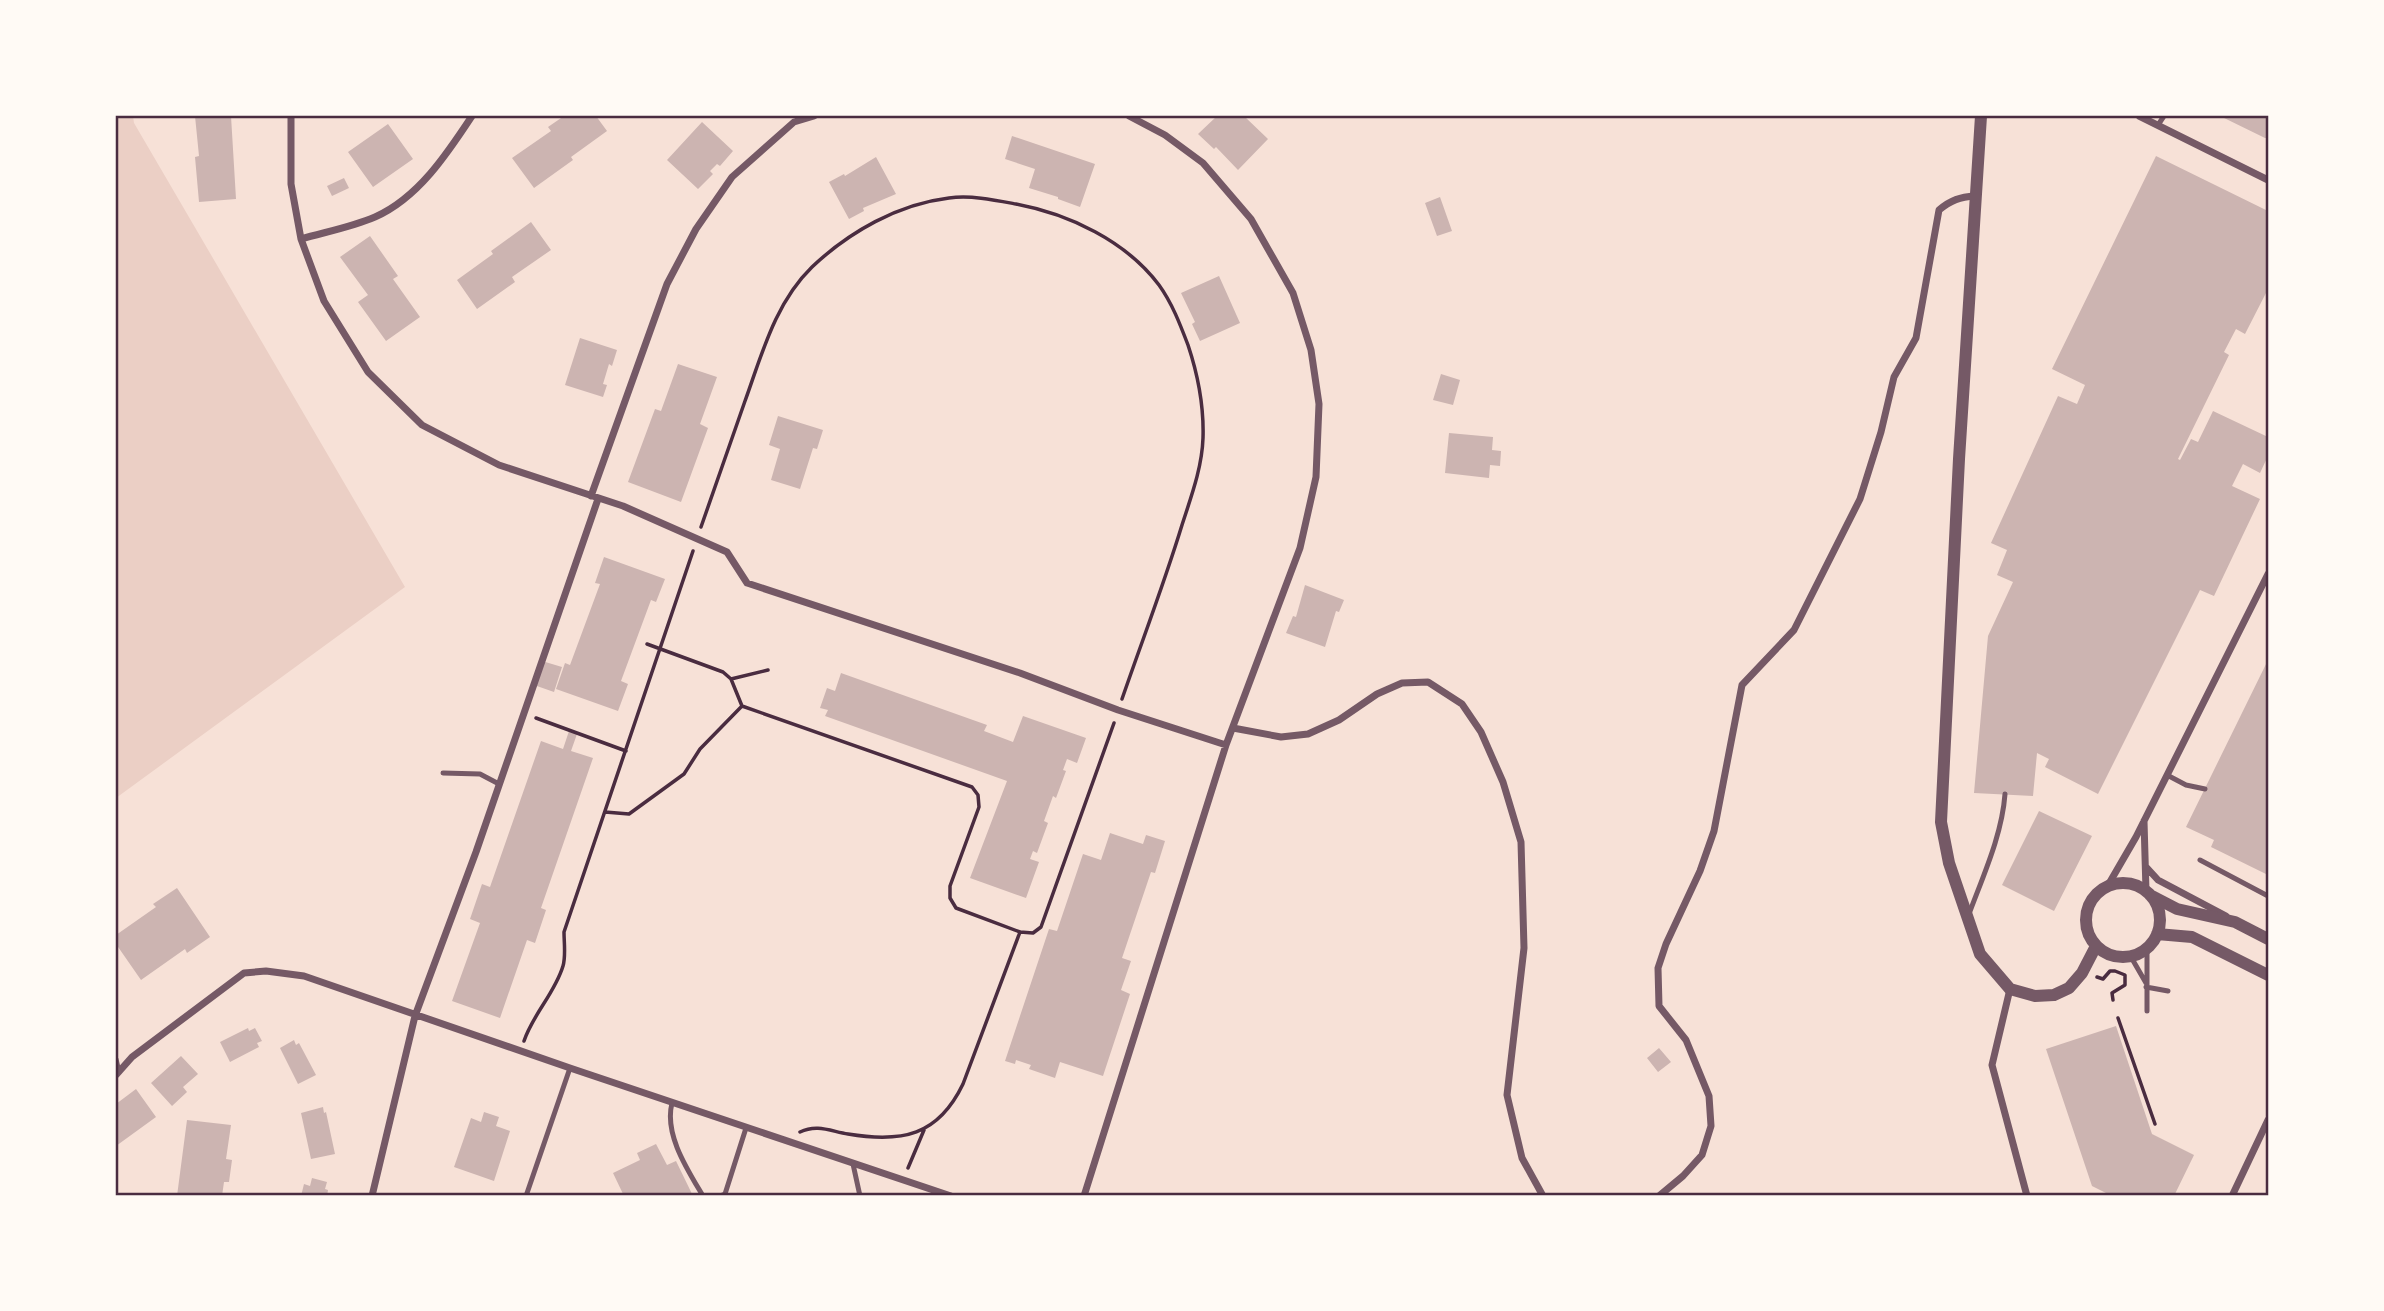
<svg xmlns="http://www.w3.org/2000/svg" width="2384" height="1311" font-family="'Fira Sans',sans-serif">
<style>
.green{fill:#ebcfc5}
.building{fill:#ccb4b1}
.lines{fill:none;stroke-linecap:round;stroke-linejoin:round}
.path{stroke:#4a2c40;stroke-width:3.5}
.service{stroke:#755966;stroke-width:5}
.minor{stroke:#755966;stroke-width:7}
.tertiary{stroke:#755966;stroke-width:12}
.neatline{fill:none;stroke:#4a2c40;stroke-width:2.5}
</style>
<rect width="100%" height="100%" fill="#f7e1d7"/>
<path class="green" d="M116,116H133L134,123L405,587L116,798Z"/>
<path class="building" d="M195,116H231L236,199L199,202L195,157L199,156Z
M564,116H596L607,131L571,157L573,160L534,188L512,158L551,131L548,127Z
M1217,116H1244L1268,139L1238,170L1216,147L1214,149L1198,134Z
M2220,116H2268V138H2265Z
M702,122L733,151L720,166L717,164L710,171L713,174L698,189L667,160Z
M388,124L413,159L373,187L348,152Z
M1012,136L1095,164L1080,207L1058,199V197L1029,188L1035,169L1005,159Z
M2156,156L2268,211V292L2267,291L2245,334L2236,329L2224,352L2229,355L2178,459L2180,460L2191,439L2198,442L2213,411L2268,437V456L2260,473L2243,464L2232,486L2260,499L2214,596L2200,590L2098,794L2045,767L2049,759L2037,753L2033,796L1974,793L1988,636L2013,582L1997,575L2007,550L1991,543L2058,396L2077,404L2085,385L2052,369Z
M876,157L896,194L863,208L864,211L849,219L829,182L844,174L845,176Z
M344,178L349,188L332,196L327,186Z
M1440,197L1452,231L1437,236L1425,203Z
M531,222L551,250L512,277L515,282L477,309L457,280L493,254L491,251Z
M370,236L398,276L393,279L420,317L386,341L358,302L368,295L340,257Z
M1219,276L1240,323L1200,341L1192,324L1195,322L1181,293Z
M580,338L617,350L612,366L609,364L603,384L607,385L603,397L565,385Z
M678,364L717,377L700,424L708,428L681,502L628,482L655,409L661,411Z
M1441,374L1460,380L1453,405L1433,400Z
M778,416L823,430L817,449L813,448L800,489L771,480L780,449L769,445Z
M1449,433L1493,437L1492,450L1501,451L1500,466L1490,465L1489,478L1445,473Z
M604,557L665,579L656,602L651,600L621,681L628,684L618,711L556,689L565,663L570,665L600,584L595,583Z
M1305,585L1344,600L1339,612L1336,611L1325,647L1286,633L1293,616L1296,617Z
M2268,660V875L2211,847L2214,840L2186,827Z
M542,661L562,667L554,692L534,685Z
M841,673L987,725L984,731L1013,742L1023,716L1086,738L1077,763L1067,759L1063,770L1066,771L1056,798L1053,796L1044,821L1048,823L1037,853L1033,851L1030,859L1039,862L1026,898L970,878L1007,781L825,716L828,710L820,708L827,688L835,691Z
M569,731L577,734L571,751L593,758L541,908L546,910L535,943L527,940L500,1018L452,1001L480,923L470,919L482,884L490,887L541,741L563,749Z
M2039,811L2092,836L2054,911L2002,885Z
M1110,833L1143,844L1146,835L1165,841L1155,873L1151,872L1122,958L1131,961L1121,990L1130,994L1103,1076L1060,1062L1055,1078L1029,1069L1031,1065L1016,1060L1015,1064L1005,1061L1049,929L1057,931L1083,854L1101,860Z
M177,888L210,937L187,953L185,949L141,980L116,944V935L156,907L153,904Z
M2116,1026L2152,1134L2194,1155L2174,1196H2112L2092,1186L2046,1049Z
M248,1028L249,1031L255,1028L262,1041L257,1043L259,1047L230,1062L220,1042Z
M294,1040L296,1045L299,1043L316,1075L298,1084L280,1048Z
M1659,1048L1671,1062L1658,1072L1647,1058Z
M181,1056L198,1074L183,1087L187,1092L172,1106L151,1083Z
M136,1089L156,1117L116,1146V1104Z
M323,1107L324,1113L326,1112L335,1154L311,1159L301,1113Z
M484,1112L499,1117L496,1126L510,1131L494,1181L454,1167L471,1118L481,1122Z
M187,1120L231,1125L226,1159L232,1160L229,1182H224L222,1196H177Z
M656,1144L667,1165L676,1161L693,1196H624L613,1173L640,1160L637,1153Z
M312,1178L327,1182L325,1189L328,1190L327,1196H301L304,1184L310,1186Z"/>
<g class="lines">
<path class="path" d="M701,527C716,485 730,443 745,401C762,354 775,303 812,267C849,232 898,204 949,198C971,195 995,200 1016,204C1069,214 1126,241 1159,285C1172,303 1180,324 1188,345C1198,375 1204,407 1203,438C1202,468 1191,497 1182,525C1164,584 1142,641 1122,699
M647,644L723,672L731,679L742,706L972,787L978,795L979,807L950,886V898L956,908L1020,932L1033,933L1041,927L1114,723
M731,679L768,670
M536,718L626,751
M605,812L629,814L684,774L700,749L742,706
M2097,977L2103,979L2110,971H2115L2125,975V985L2112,993L2113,1000
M2118,1018L2155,1124
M524,1041C533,1014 555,993 563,966C566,956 564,943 564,932L693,551
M800,1132C817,1124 830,1131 848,1134C902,1143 938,1136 963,1084L1020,932
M908,1168L924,1130"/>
<path class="service" d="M2158,125L2164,116
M443,773L480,774L499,784
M2167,775L2186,785L2205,789
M2200,860L2268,896
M1969,914C1983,876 2002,835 2005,794
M2147,948V1011
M2131,957L2146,983
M2146,987L2168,991
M116,1059L119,1072
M672,1103C664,1134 687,1169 703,1196
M853,1164L860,1196
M526,1196L570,1068
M720,1196L725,1194L746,1128"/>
<path class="minor" d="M291,116V184L301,239L324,301L368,372L422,425L499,465L623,506L727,552L747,583L1020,673L1118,710L1226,745
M2139,116L2268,180
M301,239C325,232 352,227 375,217C418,198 447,154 472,116
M591,496L667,284L696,229L732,177L794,122L814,116
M1233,728L1281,737L1308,734L1339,720L1377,694L1402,683L1428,682L1462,704L1481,732L1503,782L1521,842L1524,948L1507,1095L1522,1158L1543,1196
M2144,821L2146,891
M2147,868L2158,880L2226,916
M2107,887L2136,837L2268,574
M2010,989L1992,1065L2027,1196
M116,1075L132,1057L244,973L266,971L304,976L570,1068L951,1196
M372,1196L415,1016L476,852L598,499
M1084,1196L1226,745L1300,548L1316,477L1319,404L1311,350L1293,293L1251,219L1203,163L1165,135L1129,116
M1659,1196L1683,1176L1702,1155L1711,1126L1709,1096L1686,1040L1659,1006L1658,968L1666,944L1700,871L1714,831L1742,685L1794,630L1860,499L1881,432L1894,377L1916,338L1939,210C1951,200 1960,197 1975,196
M2232,1196L2268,1120"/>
<path class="tertiary" d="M1981,116L1959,459L1941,822L1949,863L1980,954L2010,989L2035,996L2054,995L2069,988L2082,973L2096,946
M2086 920a37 37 0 1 1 74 0a37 37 0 1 1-74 0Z
M2150,895L2177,909L2235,922L2268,939
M2157,934L2192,937L2268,975"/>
</g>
<rect width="2384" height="1311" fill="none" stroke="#fffaf5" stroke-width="234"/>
<rect x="117" y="117" width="2150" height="1077" class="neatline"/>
</svg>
